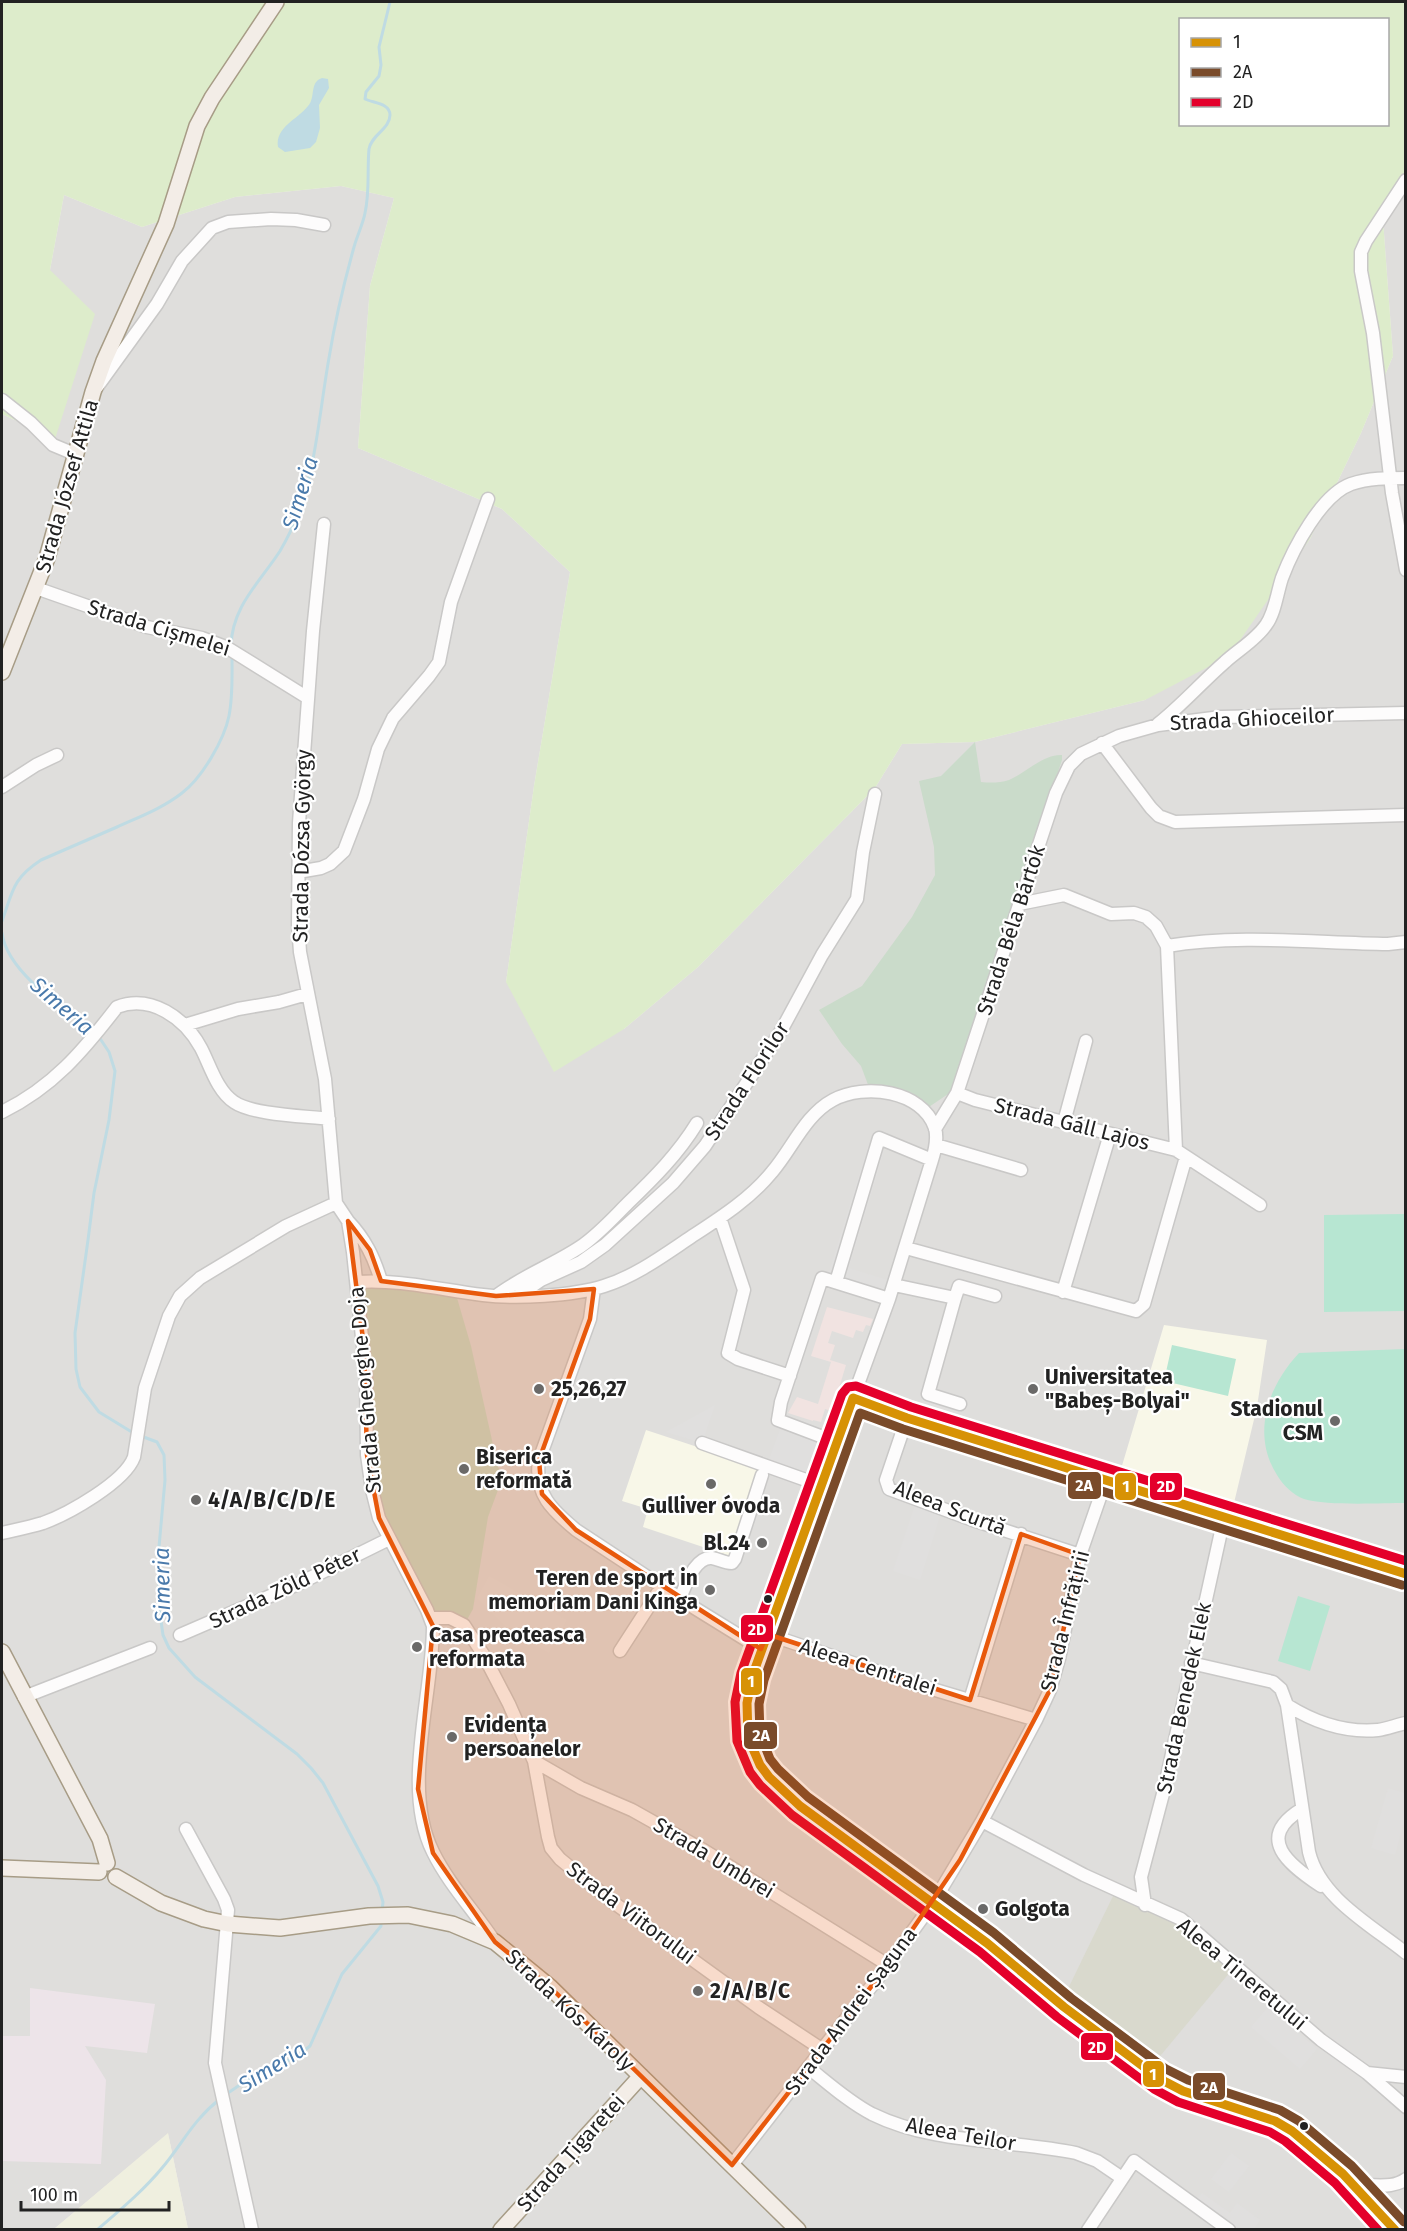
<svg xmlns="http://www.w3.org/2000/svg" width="1407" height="2231" font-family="'Fira Sans',sans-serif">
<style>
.residential{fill:#dfdedc}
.commercial{fill:#f1e3e1}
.industrial{fill:#ede4e9}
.education{fill:#f8f7e8}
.construction{fill:#d9d9cd}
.farmland{fill:#efefdf}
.grass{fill:#ddeccb;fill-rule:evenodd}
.cemetery{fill:#cadbca}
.pitch{fill:#b7e6d2}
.parking{fill:#e0dfde}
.water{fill:#bfdbe3}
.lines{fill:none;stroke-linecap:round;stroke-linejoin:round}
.stream{stroke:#bfdbe3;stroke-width:3}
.minor-casing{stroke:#c9c8c7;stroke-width:15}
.major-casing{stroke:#a79c86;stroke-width:18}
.minor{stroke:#fdfcfc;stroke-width:12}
.major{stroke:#f3ede7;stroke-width:15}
.bus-1-casing{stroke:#fff;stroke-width:14}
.bus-2-casing{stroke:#fff;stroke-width:14}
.bus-3-casing{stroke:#fff;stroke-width:14}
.bus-1{stroke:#d79205;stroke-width:9}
.bus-2{stroke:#7a4b2a;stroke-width:9}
.bus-3{stroke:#e4002b;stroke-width:9}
.marked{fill:#e8590c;fill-opacity:0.2;stroke:#e8590c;stroke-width:4.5;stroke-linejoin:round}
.poi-dot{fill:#6a6968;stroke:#fff;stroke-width:2}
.bus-dot{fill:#222;stroke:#fff;stroke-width:2}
.labels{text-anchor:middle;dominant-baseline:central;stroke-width:4.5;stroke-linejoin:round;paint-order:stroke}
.street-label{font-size:21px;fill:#222;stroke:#fff}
.poi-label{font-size:21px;font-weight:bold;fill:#222;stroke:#fff;text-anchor:start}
.water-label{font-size:22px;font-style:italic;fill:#4a7aab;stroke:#fff}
.line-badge{stroke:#fff;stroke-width:2}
.badge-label{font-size:16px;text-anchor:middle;font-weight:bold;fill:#fff}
</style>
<rect width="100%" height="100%" fill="#f0eeeb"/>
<path class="residential" d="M1405,183V2229H188L168,2134L54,2229L2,2230V414L55,439L50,270L64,195L142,227L235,197L341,186L394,198L370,286L358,448L502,509L570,572L534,786L506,982L624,1029L698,967L875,788L902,744L975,742L1145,700L1310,539L1361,433L1393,356L1383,220Z"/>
<path class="commercial" d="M827,1307L873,1319L870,1326L866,1325L863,1332L856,1330L853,1338L832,1331L828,1343L835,1345L830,1360L846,1365L832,1411L825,1409L821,1422L813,1420V1421L788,1413L797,1397L818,1404L831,1362L811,1356Z"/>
<path class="industrial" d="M30,1988L155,2004L147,2053L85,2046L106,2080L101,2164L2,2161V2036H30Z"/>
<path class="education" d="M1164,1325L1267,1340L1257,1407L1233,1507L1121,1469Z
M646,1430L761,1468L733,1557L643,1527L648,1509L622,1501Z"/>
<path class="construction" d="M1114,1894L1179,1926L1231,1971L1151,2067L1063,1999Z"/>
<path class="farmland" d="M168,2133L188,2229H54Z"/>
<path class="grass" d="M2,2H1405V183L1383,220L1393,356L1361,433L1310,539L1229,656L1145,700L975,742L902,744L875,788L698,967L624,1029L554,1072L506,982L534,786L570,572L502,509L358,448L370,286L394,198L341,186L235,197L142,227L64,195L50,270L95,314L55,439L2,414ZM1180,20H1388V124H1180Z"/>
<path class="cemetery" d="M975,742L981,782C990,783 1000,783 1009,780C1026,773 1043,754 1062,755V760L951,1092L923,1111L870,1090L861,1066L842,1044L819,1010L862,986L912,917L935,875L934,847L919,781L941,776Z
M357,1282L455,1291L471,1346L498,1467L508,1481L498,1490L488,1517L473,1609L464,1625L431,1618L375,1506Z"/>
<path class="pitch" d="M1405,1214V1311L1324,1312V1215Z
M1172,1345L1236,1359L1228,1396L1164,1381Z
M1405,1349V1503C1380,1503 1326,1506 1304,1499C1293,1495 1283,1485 1277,1475C1251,1434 1268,1386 1299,1353Z
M1298,1596L1330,1606L1310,1671L1278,1661Z"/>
<path class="parking" d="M868,1146L884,1151L849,1268L891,1281L887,1293L828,1275Z
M924,1393L960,1404L956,1421L919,1409Z
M715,1405L702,1443L666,1432Z
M780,1429L834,1448L822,1482L768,1462Z
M915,1505L941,1513L920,1580L893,1571Z
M1340,1537L1405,1550V1570L1337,1546Z
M489,1576L567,1620L549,1653L511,1632L477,1598Z
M1388,1788L1405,1793V1817L1395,1855L1371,1848Z
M1268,2007L1317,2049L1300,2069L1251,2027Z
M1288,2114L1299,2118L1317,2131L1359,2167L1370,2173L1366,2179L1354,2173L1298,2128L1285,2120Z
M1231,2153L1249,2166L1229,2192L1211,2179Z
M1202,2193L1230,2213L1237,2203L1260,2220L1254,2229H1239L1197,2199Z"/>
<path class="water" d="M322,78L328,79L329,88L319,105L320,128L316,142L310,148L285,152L278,147C275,127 297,120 308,106C316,98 309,82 322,78Z"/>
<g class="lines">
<path class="stream" d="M231,646C232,606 260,582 280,551C287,539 293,527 298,514C316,467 320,408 329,358C335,321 344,283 354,247C357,236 363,224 365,213C370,191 367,170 369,149C371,135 390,129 390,115C390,103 373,103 365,99L366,92L379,76L381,65L379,47L390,2
M2,921C13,891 12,879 41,860C66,849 92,838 117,827C139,817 163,808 182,793C202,778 224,740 229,716C233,696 232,676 232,656
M2,933C7,972 63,1008 93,1030
M99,1037L109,1052L115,1071L109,1120L94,1193L88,1240L75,1333L76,1369L80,1387L99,1412L135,1434
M141,1436L157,1442L164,1455L165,1480L159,1547V1607L163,1635L169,1648L195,1677L297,1754L311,1768L323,1783L378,1886L383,1902L382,1911
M225,2095L253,2076L296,2057L310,2046L342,1974L381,1926V1921
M97,2230C120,2210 143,2191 162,2168C183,2143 193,2120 220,2099"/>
<defs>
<path id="minor" d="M1406,180L1366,241L1361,252V271L1373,333L1392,493L1406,570
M97,387L157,304L182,261L212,228L228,222L271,219L296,220L324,225
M2,400L31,423L53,445L77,455
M324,524L313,631L299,823L298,924L300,952L325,1079L336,1203L348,1221L353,1252L366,1375L367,1455L372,1490L379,1518L427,1610L433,1626C433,1696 401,1788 433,1852C448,1883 475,1912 495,1942
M36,588L147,627L202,638L226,647L308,698
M1158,724C1182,705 1202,682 1225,662C1238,650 1256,640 1266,625C1275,613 1277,593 1282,578C1293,549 1321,495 1351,484C1369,478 1387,478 1406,478
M1102,743L1151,808L1159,816L1175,822L1406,815
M2,787L36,765L57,755
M298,872L321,868L330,864L344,851L364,799L378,749L393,718L429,676L439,662L451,602L488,499
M1019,904L1064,895L1111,914L1134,913L1146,917L1156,926L1167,946C1240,934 1315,943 1388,944L1406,942
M1167,946L1176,1150
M185,1025L238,1009L279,1002L307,994
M957,1093L975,1100L1176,1150L1260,1205
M2,1112C53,1087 83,1051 117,1007C151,994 185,1018 201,1048C210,1065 217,1091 234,1102C253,1115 305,1116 329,1119
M1064,1122L1086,1041
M935,1129L957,1093L1056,793L1069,766L1081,754L1119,736L1158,725L1221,717L1406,713
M936,1145L1021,1170
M720,1218L744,1290L728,1353L738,1359L790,1376
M348,1221C365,1239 374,1257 381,1281
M906,1248L1136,1311L1144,1304L1186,1157
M357,1282C399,1279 441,1290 483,1295C516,1299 573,1296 604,1286C636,1276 664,1255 691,1237C720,1218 750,1199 772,1172C792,1149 805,1115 833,1100C864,1083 922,1090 935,1128C938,1139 935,1150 932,1160L889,1299L757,1662L747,1703L748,1737L760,1765L781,1790L800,1806L987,1943L1064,2007L1160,2079L1183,2091L1275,2121L1292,2131L1343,2174L1395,2230
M836,1282L879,1138L932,1160
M894,1285L955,1298L928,1394L960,1404
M594,1289L590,1319L539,1460C534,1494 552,1510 576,1530L693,1607L761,1649
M1063,1292L1110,1134
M519,1295L541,1280L581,1262L605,1245L673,1183L705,1146L781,1031L822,955L857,899L863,852L875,794
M496,1296C522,1276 553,1265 580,1247C598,1235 613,1218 628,1203C654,1178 678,1154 697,1123
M955,1298L959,1286L995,1296
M853,1398L907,1418L1406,1574
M907,1418L886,1480L889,1489L973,1520L1080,1555
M836,1442L778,1420L781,1402L822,1278L889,1299
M702,1443L820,1485
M2,1533C15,1530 30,1527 43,1523C68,1514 125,1482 134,1457L145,1388L169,1316L180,1296L200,1278L286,1226L336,1203
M680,1598C686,1585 695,1556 712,1558C719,1559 724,1563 732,1563L735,1559L762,1475
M431,1618H450L464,1625L483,1654L509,1704L534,1761L548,1837L551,1848L560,1859L610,1900L758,2007L823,2050
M767,1634L912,1683L1036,1720
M180,1635L298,1584L389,1539
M620,1651L662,1586
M1191,1663L1273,1682L1281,1689L1287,1705L1309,1852C1320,1898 1371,1925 1406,1953
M24,1697L150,1648
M970,1700L1021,1534
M1287,1705C1314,1722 1345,1733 1378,1730C1387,1729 1396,1725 1406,1723
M534,1761L581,1788L632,1810L705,1851L888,1965
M1302,1809C1254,1838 1289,1865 1321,1886
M982,1821L1084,1875L1181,1919L1321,2040L1367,2073L1406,2107
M186,1829L224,1899L228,1910L215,2063L252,2230
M1145,1905L1141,1877L1164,1790L1224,1518
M809,2068C829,2084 849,2102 872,2114C935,2145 1009,2139 1076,2153L1097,2161L1122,2178
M1367,2073L1406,2077
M732,2165L888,1965L933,1903L982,1821L1036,1720L1050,1690L1059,1659L1080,1555L1106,1480
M1355,2186C1372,2183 1391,2190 1406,2179
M1088,2230L1134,2161L1229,2230"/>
<path id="major" d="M2,672L47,558L93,392L104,361L166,224L197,126L212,98L276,2
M2,1652L100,1839L107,1863
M2,1868L99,1872
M116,1877L161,1903L204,1919L228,1924L280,1928L369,1916L408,1915L452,1924L495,1942L550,1987L798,2230
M501,2230L641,2076"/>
</defs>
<use href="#minor" class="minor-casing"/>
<use href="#major" class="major-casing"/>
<use href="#minor" class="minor"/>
<use href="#major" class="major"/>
<defs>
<path id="bus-1" d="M1395,2230L1343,2174L1292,2131L1275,2121L1183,2091L1160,2079L1064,2007L987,1943L800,1806L769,1777L760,1765L748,1737L747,1703L752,1677L853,1398L907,1418L1406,1574"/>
<path id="bus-2" d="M1402,1585L903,1429L860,1413L764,1680L759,1704L760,1734L770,1759L778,1769L808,1797L994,1933L1071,1998L1166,2069L1188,2080L1280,2110L1299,2121L1352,2166L1404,2222"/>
<path id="bus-3" d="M1378,2230L1335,2183L1285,2141L1270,2132L1178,2102L1154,2089L1057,2017L980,1952L792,1815L760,1785L750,1772L737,1741L735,1702L741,1673L842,1394L848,1387L856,1386L911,1407L1406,1561"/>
</defs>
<use href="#bus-1" class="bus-1-casing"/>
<use href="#bus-2" class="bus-2-casing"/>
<use href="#bus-3" class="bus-3-casing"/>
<use href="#bus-1" class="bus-1"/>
<use href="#bus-2" class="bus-2"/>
<use href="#bus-3" class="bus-3"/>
</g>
<path class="marked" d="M348,1221L370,1250L381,1281L496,1296L594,1289L590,1319L539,1460L542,1494L576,1530L761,1649L767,1634L970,1700L1021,1534L1080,1555L1050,1690L960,1860L888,1965L732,2165L550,1987L495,1942L433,1853L418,1789L433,1626L379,1518L367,1455L364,1347Z"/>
<g class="poi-dot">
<circle cx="539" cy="1389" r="6"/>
<circle cx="1033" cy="1389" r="6"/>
<circle cx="1335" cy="1421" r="6"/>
<circle cx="464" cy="1469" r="6"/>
<circle cx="711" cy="1484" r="6"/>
<circle cx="196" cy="1500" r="6"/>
<circle cx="762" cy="1543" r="6"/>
<circle cx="710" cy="1590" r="6"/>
<circle cx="417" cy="1647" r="6"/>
<circle cx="452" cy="1737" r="6"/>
<circle cx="983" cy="1909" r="6"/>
<circle cx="698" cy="1991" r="6"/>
</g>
<g class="bus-dot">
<circle cx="768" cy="1599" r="5"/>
<circle cx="1304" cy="2126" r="5"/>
</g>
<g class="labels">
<g class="street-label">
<text transform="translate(67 486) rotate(-74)">Strada József Attila</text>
<text transform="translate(159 628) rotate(17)">Strada Cișmelei</text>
<text transform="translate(1252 719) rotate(-3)">Strada Ghioceilor</text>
<text transform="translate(302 846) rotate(-89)">Strada Dózsa György</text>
<text transform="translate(1011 930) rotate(-72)">Strada Béla Bártók</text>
<text transform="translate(747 1081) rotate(-57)">Strada Florilor</text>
<text transform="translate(1072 1124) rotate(14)">Strada Gáll Lajos</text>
<text transform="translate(365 1390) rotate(-95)">Strada Gheorghe Doja</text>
<text transform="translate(950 1508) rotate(21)">Aleea Scurtă</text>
<text transform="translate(285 1588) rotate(-25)">Strada Zöld Péter</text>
<text transform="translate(1065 1621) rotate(-76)">Strada Înfrățirii</text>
<text transform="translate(868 1667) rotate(18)">Aleea Centralei</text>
<text transform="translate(1184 1698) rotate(-78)">Strada Benedek Elek</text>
<text transform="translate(714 1858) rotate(31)">Strada Umbrei</text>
<text transform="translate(631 1913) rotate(37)">Strada Viitorului</text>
<text transform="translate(1242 1974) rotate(40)">Aleea Tineretului</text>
<text transform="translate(570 2010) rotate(43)">Strada Kós Károly</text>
<text transform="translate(851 2011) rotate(-53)">Strada Andrei Șaguna</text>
<text transform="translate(961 2134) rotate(10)">Aleea Teilor</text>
<text transform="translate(571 2153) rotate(-48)">Strada Țigaretei</text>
</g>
<g class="poi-label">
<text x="1045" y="1377">Universitatea<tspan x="1045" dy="24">"Babeș-Bolyai"</tspan></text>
<text x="551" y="1389">25,26,27</text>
<text x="1323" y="1409" text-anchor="end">Stadionul<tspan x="1323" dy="24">CSM</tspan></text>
<text x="476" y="1457">Biserica<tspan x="476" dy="24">reformată</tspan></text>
<text x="208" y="1500">4/A/B/C/D/E</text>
<text x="711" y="1506" text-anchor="middle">Gulliver óvoda</text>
<text x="750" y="1543" text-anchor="end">Bl.24</text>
<text x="698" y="1578" text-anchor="end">Teren de sport in<tspan x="698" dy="24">memoriam Dani Kinga</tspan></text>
<text x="429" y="1635">Casa preoteasca<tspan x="429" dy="24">reformata</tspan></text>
<text x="464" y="1725">Evidența<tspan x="464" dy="24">persoanelor</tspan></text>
<text x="995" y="1909">Golgota</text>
<text x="710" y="1991">2/A/B/C</text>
</g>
<g class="water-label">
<text transform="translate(300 493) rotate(-73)">Simeria</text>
<text transform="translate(62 1006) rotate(41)">Simeria</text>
<text transform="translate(162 1585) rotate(-91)">Simeria</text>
<text transform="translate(272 2067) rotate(-32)">Simeria</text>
</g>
</g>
<g class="line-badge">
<rect x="1067" y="1471" width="35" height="29" rx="6" fill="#7a4b2a"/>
<rect x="1149" y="1472" width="34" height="29" rx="6" fill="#e4002b"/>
<rect x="1114" y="1472" width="23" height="29" rx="6" fill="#d79205"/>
<rect x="740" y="1614" width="34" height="29" rx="6" fill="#e4002b"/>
<rect x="740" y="1667" width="23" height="29" rx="6" fill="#d79205"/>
<rect x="743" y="1721" width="35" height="29" rx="6" fill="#7a4b2a"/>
<rect x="1080" y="2032" width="34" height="29" rx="6" fill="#e4002b"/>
<rect x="1142" y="2060" width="23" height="28" rx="6" fill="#d79205"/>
<rect x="1192" y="2072" width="34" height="29" rx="6" fill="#7a4b2a"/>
</g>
<g class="badge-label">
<text x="1084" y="1491">2A</text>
<text x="1166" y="1492">2D</text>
<text x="1126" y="1492">1</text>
<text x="757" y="1635">2D</text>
<text x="751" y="1687">1</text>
<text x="761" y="1741">2A</text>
<text x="1097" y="2053">2D</text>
<text x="1153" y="2080">1</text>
<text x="1209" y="2093">2A</text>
</g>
<rect width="1407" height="2231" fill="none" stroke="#222222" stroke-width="6"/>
<rect x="1179" y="18" width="210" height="108" fill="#ffffff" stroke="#a7a7a7" stroke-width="1.5"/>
<rect x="1191" y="38" width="30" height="9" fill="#d79205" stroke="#a7a7a7" stroke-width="1.5"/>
<text x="1233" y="48" font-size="18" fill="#222222">1</text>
<rect x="1191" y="68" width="30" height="9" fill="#7a4b2a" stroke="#a7a7a7" stroke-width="1.5"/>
<text x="1233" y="78" font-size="18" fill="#222222">2A</text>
<rect x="1191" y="98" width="30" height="9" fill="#e4002b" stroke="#a7a7a7" stroke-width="1.5"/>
<text x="1233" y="108" font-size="18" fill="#222222">2D</text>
<path d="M21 2201v9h148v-9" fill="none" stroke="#222222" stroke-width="3"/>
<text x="30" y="2201" font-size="18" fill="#222222" stroke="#ffffff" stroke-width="4.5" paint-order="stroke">100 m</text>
</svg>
